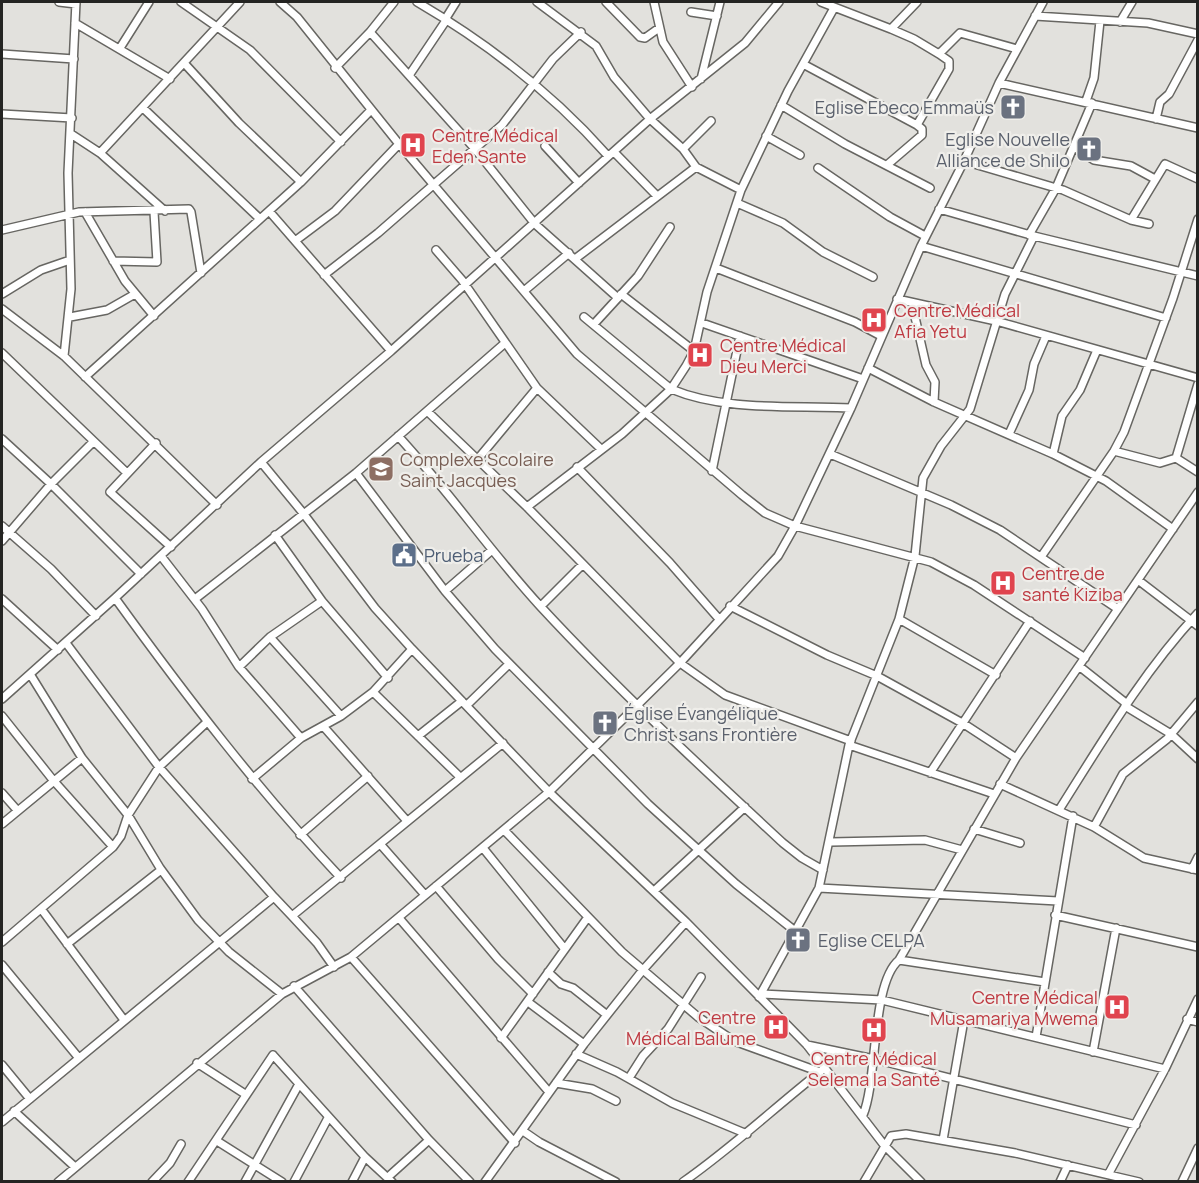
<svg xmlns="http://www.w3.org/2000/svg" width="1199" height="1183" font-family="Manrope,sans-serif">
<style>
.lines{fill:none;stroke-linecap:round;stroke-linejoin:round}
.minor-casing{stroke:#676662;stroke-width:10}
.minor{stroke:#fff;stroke-width:7}
.labels{text-anchor:middle;dominant-baseline:central;stroke-width:4.5;stroke-linejoin:round;paint-order:stroke}
.worship-label{font-size:18px;fill:#5b616d;stroke:#efeeea;text-anchor:end}
.health-label{font-size:18px;fill:#be3a42;stroke:#efeeea;text-anchor:start}
.education-label{font-size:18px;fill:#785e54;stroke:#efeeea;text-anchor:start}
.service-label{font-size:18px;fill:#4e5e75;stroke:#efeeea;text-anchor:start}
</style>
<rect width="100%" height="100%" fill="#e2e1dd"/>
<g class="lines">
<defs>
<path id="minor" d="M59,2L76,4
M181,2L250,50L341,142
M280,2L297,17L399,144L577,354L742,495L765,513L795,526L931,562L974,585L1085,658
M417,2C489,44 553,94 608,156
M537,2L596,46L614,77L650,119L683,149L696,167L741,190
M606,2L640,37L645,38L659,28
M654,2L663,42L692,87
M821,2L891,29L917,2
M691,12L717,16
M1035,16L1148,23L1198,34
M446,18L456,2
M1120,22L1132,2
M75,23L170,79
M891,29L914,39L939,54L960,33L1017,49
M370,32L475,149L535,224L618,298
M120,48L149,2
M2,54L74,59
M185,64L239,123L301,182
M803,64L917,125
M335,68L370,32L394,2
M410,74L447,19
M701,79L720,2
M999,83L1198,128
M1086,101L1094,78L1100,21
M781,105L845,144L930,188
M143,108L259,218
M2,114L72,118
M1156,119L1160,102L1169,94L1198,40
M71,134L100,153L165,211
M766,136L800,155
M545,146L579,183
M1074,147L1094,160L1131,166L1155,179
M683,149L711,121
M614,152L657,196
M100,153L240,2
M964,161L1063,190L1131,220L1149,224
M887,165L922,135V129L917,125L949,69V61L939,54
M818,168L890,217L925,236
M737,203L783,223L823,252L873,277
M939,209L1034,236L1198,276
M269,211L391,351
M85,212L125,281L154,316
M1131,220L1165,164L1198,179
M2,230L79,212L189,209L191,212L201,273
M1029,235L1056,188L1092,103
M295,241L335,211L399,144
M921,246L1166,318
M436,250L462,280L537,388L601,449
M575,259L696,167
M113,261L157,262L154,212
M716,268L855,322L881,336
M324,275L378,233L502,125L553,59L581,32
M524,291L569,253
M2,294L41,270L70,260
M621,294L694,351
M897,299L996,321L1198,378
M912,304L926,365L935,382L934,402
M2,309L64,356L217,505
M70,317L107,310L135,294
M584,317L671,389C726,412 793,405 851,408
M702,323L863,379
M594,324L638,276L670,227
M2,353L127,473
M64,356L71,289L68,173L76,2
M868,368L934,402L1053,454L1106,481L1173,529
M85,377L301,182L371,110
M1198,384L1176,458L1198,472
M427,411L527,507L680,663L725,695L851,741
M1009,434L1029,390L1034,364L1046,336
M398,436C449,491 491,553 541,607C618,690 700,766 783,843L802,858L823,870
M2,439L51,484L141,574
M156,443L110,492L171,547
M1114,451L1160,463L1176,458
M830,454L951,505L1000,530L1118,609
M1053,454L1062,416L1080,390L1097,350
M477,460L537,388
M261,462L303,513L375,608L412,649L549,792L686,922L807,1045L884,1145L921,1182
M577,467L670,563L719,619
M712,471L740,336
M356,473L445,591L495,649L648,804L736,884L795,931
M527,507L622,434L671,389L686,366L694,351L707,292L741,190L788,91L834,8
M2,526L51,569L96,616
M275,535L322,601L388,678
M2,541L51,484L93,442
M161,556L202,609L239,667L301,738
M1041,557L1114,451L1124,432L1173,298L1198,219
M1138,580L1198,626
M445,591L492,550
M115,598C186,696 258,790 341,878
M2,599L58,650
M195,599L356,473L505,343
M541,606L583,564
M730,606L827,655L877,676L964,724L1016,758
M899,619L996,675
M270,637L341,716
M66,643L159,767L274,897
M1079,666L1127,704
M239,667L270,637L322,601
M30,674L82,758L128,815L160,868L198,920L229,952L282,994
M373,692L460,777
M2,699L115,598L261,462L391,351L650,119L745,43L779,2
M467,705L509,664
M1125,706L1171,734L1198,759
M2,716L53,780L113,847
M323,726L407,821
M418,736L462,701
M849,745L994,794
M930,773L1030,621
M252,779L301,738L341,716L373,692L412,649
M1000,784L1094,827L1144,858L1198,870
M2,793L17,810
M1059,810C1102,742 1143,672 1198,613
M2,824L82,758
M1094,827L1123,774L1167,739L1198,702
M974,829L1020,843
M505,831L622,952L698,1017L734,1041L820,1072
M300,835L368,776
M831,842L925,840L962,850
M381,845L425,895
M483,848L564,948
M1192,869L1198,857
M436,886L498,959L533,994
M819,888L1058,901
M654,891L745,807
M42,910L124,1020
M1055,915L1198,947
M292,916L317,943L334,967
M399,918L549,1092
M2,942L113,847L121,836L128,815L159,767L206,723
M67,944L161,870
M351,957L515,1143
M899,960L1045,982
M2,965L78,1057
M548,972L561,984L573,988L607,1015
M294,986L429,1140L470,1182
M760,994L882,1000L1165,1069
M759,997L819,888L849,745L899,619L915,556L923,478L941,446L970,409L1005,294L1034,236
M528,1002L584,1044
M1187,1019L1198,1022
M1036,1037L1073,816
M501,1038L588,917
M807,1045L874,1059L1136,1125
M1093,1052L1116,928
M576,1054L617,1072L672,1103L747,1134
M197,1063L245,1094
M2,1065L30,1099
M629,1078L643,1056L668,1029L701,977
M556,1083L592,1089L616,1101
M14,1111L75,1167
M863,1115C878,1079 871,983 899,960L1016,758L1198,492
M2,1122L274,897L292,916L503,743
M523,1131L539,1142L616,1182
M943,1140L964,1020
M217,1141L282,1182
M1109,1173L1165,1069L1198,999
M388,1177L429,1140
M58,1182L282,994L351,957L549,792L680,663L778,556L795,526L851,408L921,246L964,161L999,83L1043,2
M152,1182L170,1163L181,1144
M188,1182L273,1055L365,1157L392,1182
M245,1182L299,1084
M294,1182L328,1118
M352,1182L365,1157
M485,1182L584,1044L642,971L686,922
M683,1182C732,1148 775,1107 821,1071
M864,1182L891,1136L906,1134L1015,1153L1139,1182
M1060,1182L1068,1165
M1182,1182L1198,1148"/>
</defs>
<use href="#minor" class="minor-casing"/>
<use href="#minor" class="minor"/>
</g>
<defs>
<symbol id="church-square" viewBox="-11 -11 22 22"><rect x="-9" y="-9" width="18" height="18" rx="4" fill="#6b7280" stroke="#efeeea"/><path d="M-1.2-6h2.4v3.5h3.3v2.4h-3.3V6h-2.4V-.1h-3.3v-2.4h3.3Z" fill="#fff"/></symbol>
<symbol id="hospital-square" viewBox="-11 -11 22 22"><rect x="-9" y="-9" width="18" height="18" rx="4" fill="#e0444e" stroke="#efeeea"/><path d="M-5-5h3v3.5h4V-5h3V5h-3V1.5h-4V5h-3Z" fill="#fff"/></symbol>
<symbol id="school-square" viewBox="-11 -11 22 22"><rect x="-9" y="-9" width="18" height="18" rx="4" fill="#8d6e63" stroke="#efeeea"/><path d="M0-5L7-2L0 1L-7-2ZM-4 1L0 2.5L4 1V4Q0 6-4 4Z" fill="#fff"/></symbol>
<symbol id="civic-square" viewBox="-11 -11 22 22"><rect x="-9" y="-9" width="18" height="18" rx="4" fill="#5c6f8a" stroke="#efeeea"/><path d="M-.6-6.5H3V-4.5H.6V-3L4-1V1h2V6H-6V1h2V-1L-.6-3ZM-1.2 2.5V6h2.4V2.5Z" fill="#fff"/></symbol>
</defs>
<g fill-rule="evenodd">
<use href="#church-square" x="998" y="92" width="30" height="30"/>
<use href="#hospital-square" x="398" y="130" width="30" height="30"/>
<use href="#church-square" x="1074" y="134" width="30" height="30"/>
<use href="#hospital-square" x="859" y="305" width="30" height="30"/>
<use href="#hospital-square" x="685" y="340" width="30" height="30"/>
<use href="#school-square" x="366" y="454" width="30" height="30"/>
<use href="#civic-square" x="389" y="540" width="30" height="30"/>
<use href="#hospital-square" x="988" y="568" width="30" height="30"/>
<use href="#church-square" x="590" y="708" width="30" height="30"/>
<use href="#church-square" x="783" y="925" width="30" height="30"/>
<use href="#hospital-square" x="1102" y="992" width="30" height="30"/>
<use href="#hospital-square" x="761" y="1012" width="30" height="30"/>
<use href="#hospital-square" x="859" y="1015" width="30" height="30"/>
</g>
<g class="labels">
<g class="worship-label">
<text x="994" y="107">Eglise Ebeco Emmaüs</text>
<text x="1070" y="139">Eglise Nouvelle<tspan x="1070" dy="21">Alliance de Shilo</tspan></text>
<text x="624" y="713" text-anchor="start">Église Évangélique<tspan x="624" dy="21">Christ sans Frontière</tspan></text>
<text x="818" y="940" text-anchor="start">Eglise CELPA</text>
</g>
<g class="health-label">
<text x="432" y="135">Centre Médical<tspan x="432" dy="21">Eden Sante</tspan></text>
<text x="894" y="310">Centre Médical<tspan x="894" dy="21">Afia Yetu</tspan></text>
<text x="720" y="345">Centre Médical<tspan x="720" dy="21">Dieu Merci</tspan></text>
<text x="1022" y="573">Centre de<tspan x="1022" dy="21">santé Kiziba</tspan></text>
<text x="1098" y="997" text-anchor="end">Centre Médical<tspan x="1098" dy="21">Musamariya Mwema</tspan></text>
<text x="756" y="1017" text-anchor="end">Centre<tspan x="756" dy="21">Médical Balume</tspan></text>
<text x="874" y="1058" text-anchor="middle">Centre Médical<tspan x="874" dy="21">Selema la Santé</tspan></text>
</g>
<g class="education-label">
<text x="400" y="459">Complexe Scolaire<tspan x="400" dy="21">Saint Jacques</tspan></text>
</g>
<g class="service-label">
<text x="424" y="555">Prueba</text>
</g>
</g>
<rect width="1199" height="1183" fill="none" stroke="#242422" stroke-width="6"/>
</svg>
